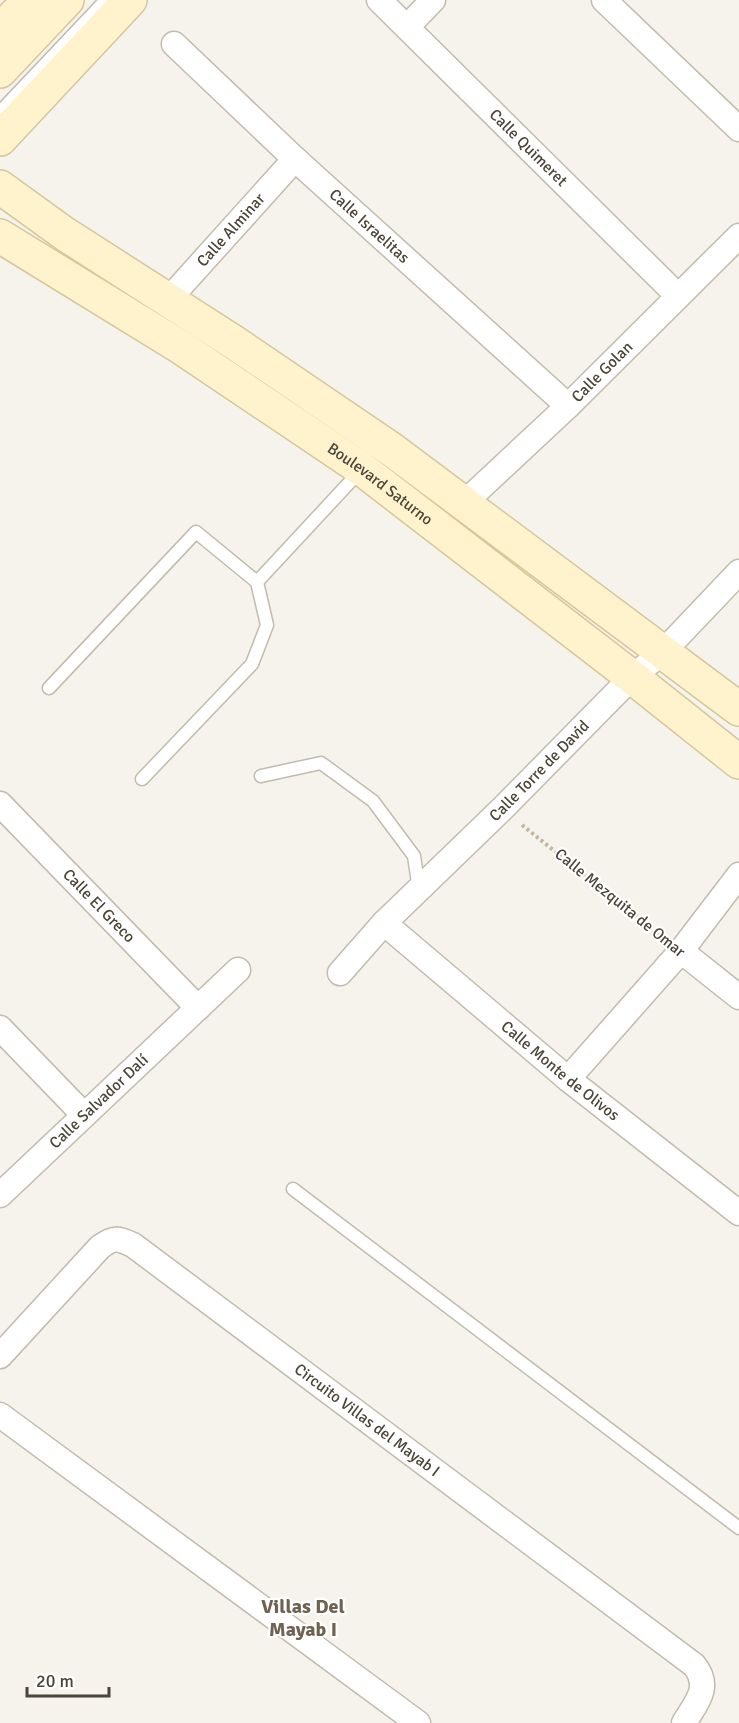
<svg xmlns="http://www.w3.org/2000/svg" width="739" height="1723" font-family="Signika,sans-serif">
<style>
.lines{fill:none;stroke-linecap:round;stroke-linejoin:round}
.lane-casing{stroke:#c2bbae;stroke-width:15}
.street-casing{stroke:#c2bbae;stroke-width:27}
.secondary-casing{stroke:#d6c79b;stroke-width:36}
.path{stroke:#c4b79f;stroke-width:4;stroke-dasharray:3 3;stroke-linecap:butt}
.lane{stroke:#fff;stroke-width:12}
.street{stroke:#fff;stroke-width:24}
.secondary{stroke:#fff3cd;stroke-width:33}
.labels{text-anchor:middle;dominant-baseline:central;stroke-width:4.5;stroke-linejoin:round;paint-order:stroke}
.street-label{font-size:16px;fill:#4b4439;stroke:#fff}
.quarter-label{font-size:20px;font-weight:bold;fill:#6e6250;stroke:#fff}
</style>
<rect width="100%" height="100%" fill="#f6f3ec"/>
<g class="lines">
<defs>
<path id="lane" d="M0,112L106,0
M49,688L196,532L257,582L361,470
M261,776L321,763L373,801L414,856L419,889
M142,779L252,664L267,625L257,582
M293,1189L739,1528"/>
<g id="street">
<path id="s1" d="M379,0L678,296"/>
<path d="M604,0L739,129"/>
<path d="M407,27L433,0"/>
<path id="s2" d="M174,44L295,159L568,406"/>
<path id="s3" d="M168,300L295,159"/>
<path id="s4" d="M463,504L568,406L739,236"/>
<path id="s5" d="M0,804L198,1008"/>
<path id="s6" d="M384,923L568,1079L739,1213"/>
<path d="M681,951L739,997"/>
<path id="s7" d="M340,973L384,923L502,809L632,677L663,652L739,572"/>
<path d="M0,1028L84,1115"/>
<path d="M568,1079L681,951L739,875"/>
<path id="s8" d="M0,1195L238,970"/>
<path id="s9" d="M0,1356L100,1247C114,1237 117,1238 133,1245L694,1665C712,1687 696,1703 684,1723"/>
<path d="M0,1415L418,1723"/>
</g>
<g id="secondary">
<path d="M0,30L30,0"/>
<path d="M0,71L67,0"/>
<path d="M0,139L130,0"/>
<path d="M0,187L65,234L235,343L391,449L739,709"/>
<path id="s10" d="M0,236L182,348L362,469L632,677L739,762"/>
</g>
</defs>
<use href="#lane" class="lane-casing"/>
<use href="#street" class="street-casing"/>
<use href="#secondary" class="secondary-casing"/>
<path class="path" d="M522,825L661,936"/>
<use href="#lane" class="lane"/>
<use href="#street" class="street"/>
<use href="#secondary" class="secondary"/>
</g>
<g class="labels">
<g class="street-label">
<text stroke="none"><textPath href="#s1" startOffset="210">Calle Quimeret</textPath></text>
<text stroke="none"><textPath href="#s2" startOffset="267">Calle Israelitas</textPath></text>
<text stroke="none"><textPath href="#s3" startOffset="94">Calle Alminar</textPath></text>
<text stroke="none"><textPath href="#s4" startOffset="192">Calle Golan</textPath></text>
<text stroke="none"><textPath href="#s10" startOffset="454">Boulevard Saturno</textPath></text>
<text stroke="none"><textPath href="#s7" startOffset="284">Calle Torre de David</textPath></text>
<text transform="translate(620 903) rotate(39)">Calle Mezquita de Omar</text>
<text stroke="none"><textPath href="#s5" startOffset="142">Calle El Greco</textPath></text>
<text stroke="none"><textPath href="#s6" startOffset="230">Calle Monte de Olivos</textPath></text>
<text stroke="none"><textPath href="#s8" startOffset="136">Calle Salvador Dalí</textPath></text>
<text stroke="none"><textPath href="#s9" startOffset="476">Circuito Villas del Mayab I</textPath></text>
</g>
<g class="quarter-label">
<text x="303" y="1606">Villas Del<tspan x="303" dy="23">Mayab I</tspan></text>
</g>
</g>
<path d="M27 1687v9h82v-9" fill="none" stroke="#4b4439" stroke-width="3"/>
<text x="36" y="1687" font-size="18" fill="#4b4439" stroke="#ffffff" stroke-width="4.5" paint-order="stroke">20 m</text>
</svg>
